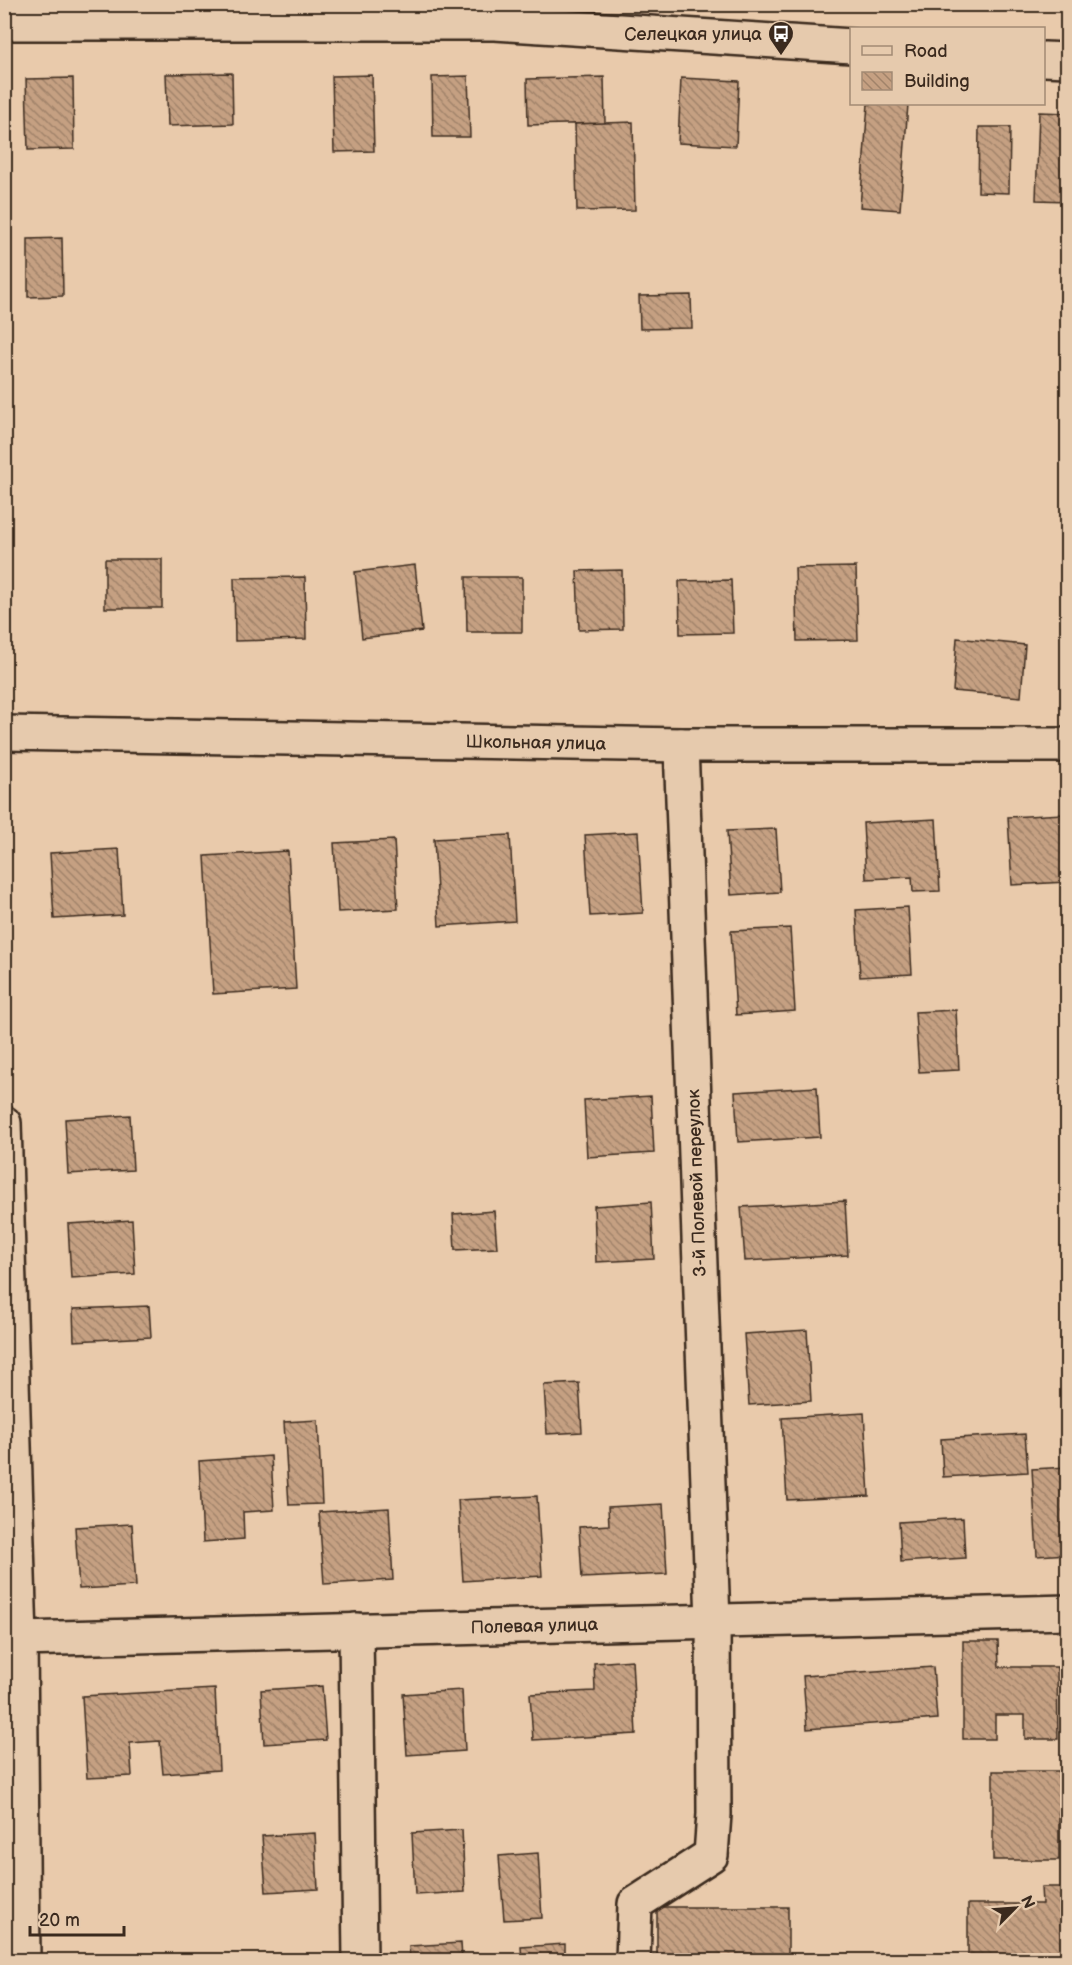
<svg xmlns="http://www.w3.org/2000/svg" width="1072" height="1965" font-family="'Balsamiq Sans',sans-serif">
<style>
.building{fill:url(#building-back-hatch);stroke:#3b2a1e;stroke-width:1.5}
.lines{fill:none;stroke-linecap:round;stroke-linejoin:round}
.minor-casing{stroke:#3b2a1e;stroke-width:38}
.minor{stroke:#e6caad;stroke-width:33}
.labels{text-anchor:middle;dominant-baseline:central;stroke-width:6;stroke-linejoin:round;paint-order:stroke}
.poi-label{font-size:18px;fill:#3b2a1e;stroke:#e6caad;text-anchor:end}
.street-label{font-size:18px;fill:#3b2a1e;stroke:#e6caad}
</style>
<defs>
<pattern id="building-back-hatch" width="6" height="6" patternUnits="userSpaceOnUse" patternTransform="scale(1.5)"><rect width="6" height="6" fill="#c5a082"/><path d="M-1 5l2 2M0 0l6 6M5-1l2 2" fill="none" stroke="#a1836a"/></pattern>
</defs>
<rect width="100%" height="100%" fill="#e9caab"/>
<filter id="ink" filterUnits="userSpaceOnUse"><feTurbulence type="fractalNoise" baseFrequency=".0167" numOctaves="2"/><feDisplacementMap in="SourceGraphic" scale="12" xChannelSelector="R" yChannelSelector="G"/><feConvolveMatrix kernelMatrix="1 2 1 2 8 2 1 2 1" color-interpolation-filters="sRGB"/></filter>
<g filter="url(#ink)">
<path class="building" d="M232,73L233,124L168,126L166,74Z
M372,75L374,151L334,152L332,76Z
M468,76L470,137H433L432,77Z
M604,77L605,123L528,125L527,79Z
M73,78L74,149L28,150L26,79Z
M681,78L739,81L736,146L678,143Z
M868,104H908L900,210L860,207Z
M1039,112L1068,113V201L1036,200Z
M633,122L635,210L577,211L575,124Z
M979,127H1010L1009,193L978,192Z
M62,238L63,296L28,297V239Z
M691,295L692,328L640,329L639,296Z
M105,559H162V608H105Z
M415,565L422,631L362,638L355,572Z
M856,567L858,640L797,641L795,568Z
M622,570L623,629L579,630L577,571Z
M305,577L306,639L235,641L234,578Z
M466,577H522V632H467Z
M731,580L733,633L680,634L679,581Z
M957,638L1025,645L1021,697L953,691Z
M1063,814L1066,882L1012,885L1008,817Z
M936,819L940,891L913,892L912,877L866,879L863,823Z
M776,829L780,892L731,895L727,831Z
M638,832L643,913L590,916L585,835Z
M510,835L515,921L439,926L434,839Z
M394,840L398,909L338,912L334,843Z
M119,849L123,915L54,919L50,853Z
M288,851L296,989L213,994L205,856Z
M908,907L912,974L860,977L856,910Z
M790,928L795,1011L736,1015L731,931Z
M956,1010L959,1070L919,1072L915,1012Z
M817,1087L820,1137L738,1142L735,1092Z
M651,1096L654,1153L587,1157L584,1100Z
M130,1115L133,1170L68,1174L65,1119Z
M845,1201L848,1255L745,1261L741,1207Z
M651,1202L654,1259L596,1262L594,1206Z
M494,1211L497,1248L455,1250L453,1214Z
M132,1220L135,1274L71,1278L68,1224Z
M149,1306L151,1337L74,1341L73,1309Z
M807,1330L811,1401L749,1405L744,1334Z
M579,1383L582,1432L547,1434L544,1385Z
M864,1413L869,1496L787,1500L782,1418Z
M318,1420L322,1504L289,1505L284,1422Z
M1025,1434L1028,1472L943,1477L941,1439Z
M271,1456L274,1510L243,1512L244,1539L203,1542L199,1461Z
M1068,1467V1554L1037,1556L1032,1469Z
M537,1496L542,1576L463,1581L458,1500Z
M663,1504L667,1574L582,1578L579,1527L609,1525L608,1507Z
M389,1508L393,1580L324,1584L319,1512Z
M963,1518L965,1558L901,1562L899,1522Z
M132,1524L136,1586L79,1589L75,1527Z
M963,1641H998L999,1667H1057L1058,1739H1025V1715H995V1739H963Z
M632,1660L636,1734L533,1740L530,1694L595,1691L594,1663Z
M933,1667L937,1719L807,1729L803,1676Z
M322,1686L326,1740L264,1744L261,1690Z
M215,1689L219,1770L163,1774L160,1741L130,1743L132,1776L87,1778L82,1696Z
M462,1690L465,1751L407,1755L403,1694Z
M993,1771H1059V1860H993Z
M462,1830L465,1892L415,1895L412,1833Z
M315,1833L318,1889L266,1892L262,1836Z
M4,1837H6L12,1932L4,1933Z
M538,1853L542,1918L504,1920L499,1856Z
M1041,1887H1068V1960H968V1904H1042Z
M657,1907H788V1960H657Z
M461,1943L462,1960H410L409,1946Z
M565,1944V1960H522L521,1947Z"/>
<g class="lines">
<defs>
<g id="minor">
<path d="M4,23H495L852,46"/>
<path d="M1044,59L1068,60"/>
<path id="s1" d="M4,733L681,745H1068"/>
<path d="M4,1123L20,1639L23,1960"/>
<path d="M356,1630L360,1960"/>
<path id="s2" d="M4,1646L20,1639L1068,1612"/>
<path d="M633,1960L635,1904L711,1855L714,1814L713,1621L681,745"/>
</g>
</defs>
<use href="#minor" class="minor-casing"/>
<use href="#minor" class="minor"/>
</g>
</g>
<defs>
<symbol id="bus-pin" viewBox="-11 -11 22 30"><path d="M0 17L-7.5 6A9.5 9.5 0 1 1 7.5 6Z" fill="#3b2a1e" stroke="#e6caad"/><path d="M-5-6H5V4H4V6H2V4H-2V6H-4V4H-5ZM-3.5-4V0h7V-4ZM-3.5 1.2v1.5H-2V1.2ZM2 1.2v1.5H3.5V1.2Z" fill="#fff"/></symbol>
</defs>
<g fill-rule="evenodd">
<use href="#bus-pin" x="766" y="19" width="30" height="40"/>
</g>
<g class="labels">
<g class="poi-label">
<text x="762" y="34">Селецкая улица</text>
</g>
<g class="street-label">
<text stroke="none"><textPath href="#s1" startOffset="532">Школьная улица</textPath></text>
<text transform="translate(697 1183) rotate(-92)">3-й Полевой переулок</text>
<text stroke="none"><textPath href="#s2" startOffset="532">Полевая улица</textPath></text>
</g>
</g>
<rect width="1072" height="1965" fill="none" stroke="#e6caad" stroke-width="24"/>
<rect x="12" y="12" width="1048" height="1941" fill="none" stroke="#3b2a1e" stroke-width="2" filter="url(#ink)"/>
<rect x="850" y="27" width="195" height="78" fill="#e6caad" stroke="#a28a74" stroke-width="1.5"/>
<rect x="862" y="46" width="30" height="9" fill="#e6caad" stroke="#a28a74" stroke-width="1.5"/>
<text x="904" y="57" font-size="18" fill="#3b2a1e">Road</text>
<rect x="862" y="72" width="30" height="18" fill="url(#building-back-hatch)" stroke="#a28a74" stroke-width="1.5"/>
<text x="904" y="87" font-size="18" fill="#3b2a1e">Building</text>
<g transform="translate(1015 1908) rotate(65)" stroke="#e6caad" stroke-width="4.5" paint-order="stroke">
<path d="M0-4.5L10 22L0 15L-10 22Z" fill="#3b2a1e"/>
<text y="-9" font-size="16" font-weight="bold" text-anchor="middle" fill="#3b2a1e">N</text>
</g>
<path d="M30 1926v9h94v-9" fill="none" stroke="#3b2a1e" stroke-width="3"/>
<text x="39" y="1926" font-size="18" fill="#3b2a1e" stroke="#e6caad" stroke-width="4.5" paint-order="stroke">20 m</text>
</svg>
